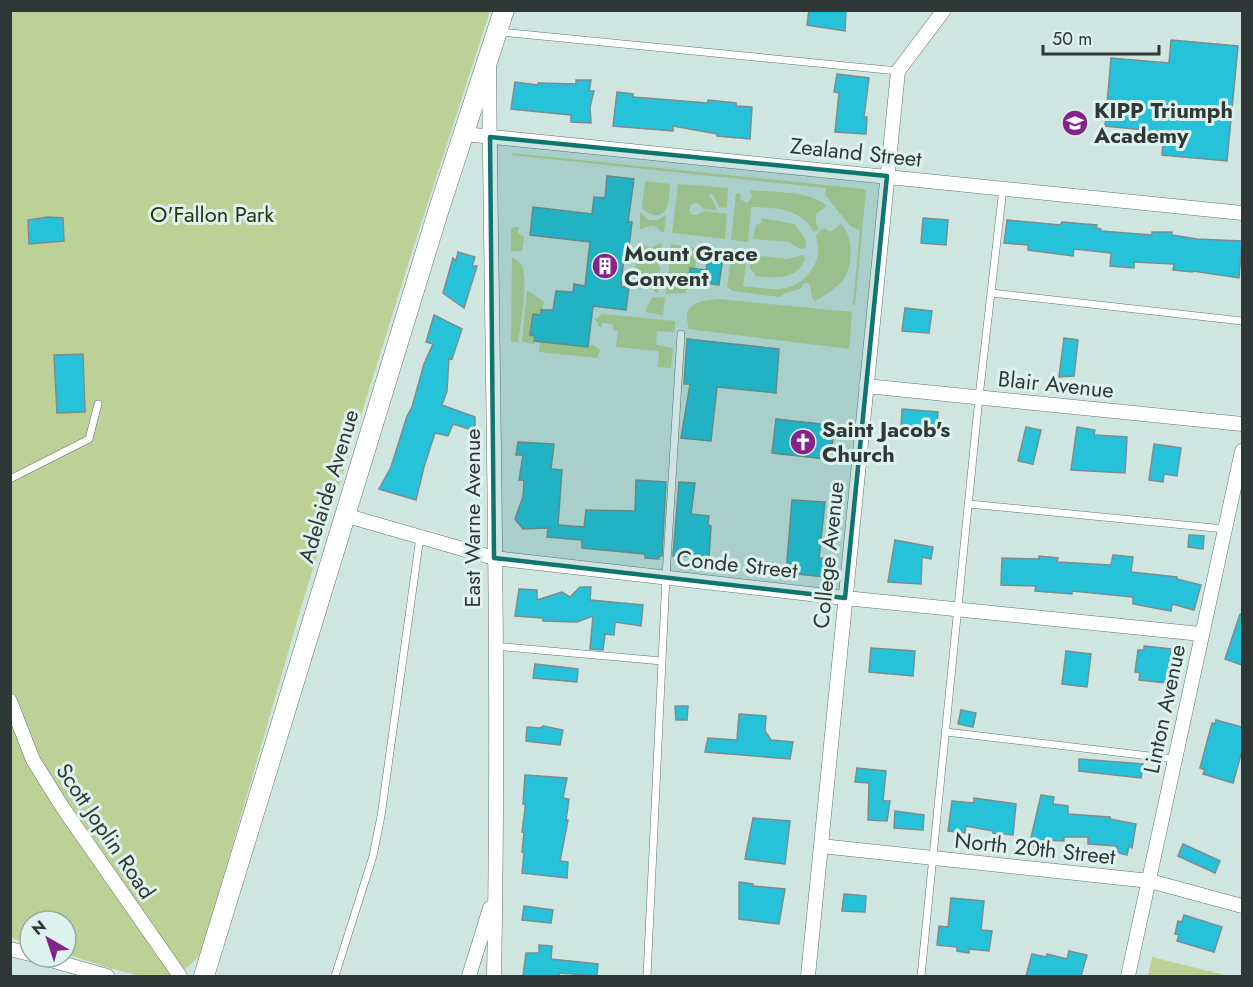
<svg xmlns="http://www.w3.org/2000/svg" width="1253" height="987" font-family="Jost,sans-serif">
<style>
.green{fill:#bcd195}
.building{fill:#26c2d9;stroke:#7a8d91;stroke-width:1.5}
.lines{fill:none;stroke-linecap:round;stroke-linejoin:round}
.lane-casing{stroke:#617470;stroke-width:8}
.street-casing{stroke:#617470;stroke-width:15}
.secondary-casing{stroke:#617470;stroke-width:21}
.lane{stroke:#fff;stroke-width:7}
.street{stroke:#fff;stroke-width:14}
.secondary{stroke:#fff;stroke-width:20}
.marked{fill:#0f766e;fill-opacity:0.2;stroke:#0f766e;stroke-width:4.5;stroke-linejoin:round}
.labels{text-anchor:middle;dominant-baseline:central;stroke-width:6;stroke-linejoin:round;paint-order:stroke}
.poi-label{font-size:22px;font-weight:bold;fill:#303837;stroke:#ddf2ed;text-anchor:start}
.street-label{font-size:22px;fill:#303837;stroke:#ddf2ed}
.park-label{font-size:22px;fill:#28330d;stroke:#ddf2ed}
</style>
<rect width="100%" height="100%" fill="#cfe5e0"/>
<path class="green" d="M10,11H490L411,255L303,601L201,954C192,963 184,972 171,976C146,983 92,962 66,954V921H30V943L11,938Z
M512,153L864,189L866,191L855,305H853L860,230L850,226L825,195L826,188L511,155Z
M645,181L670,184C669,191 670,202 666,209C660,220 648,215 642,207Z
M678,184L728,188L727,208L719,207L713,195L710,194L709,197L712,199L717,210L704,209L698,203H694L690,206L689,211L692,215H697L704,211L727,214L725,239L672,233Z
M752,190C775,193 809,190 827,206L816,214V224L819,228L814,232C801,208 777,208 753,207L751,208L748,242L731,240L736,193L741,194L740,199L747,203L752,197L750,192Z
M640,212L649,220H658L666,215L664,232H661C654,222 648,227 640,230Z
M762,218L794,224L805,238L806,248L800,249L789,242L753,239L756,225L761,223Z
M841,224C853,235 853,264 845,277C838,288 825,295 815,301C809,296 813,288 808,283H805L800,289L785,293L780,297L733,291L727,287L732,251L736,249L748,250L743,286C756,287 773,291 786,288C801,285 816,269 818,254C819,248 817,242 816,235L824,228L830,232Z
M515,227H519L518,233L524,237L522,251H511V229Z
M638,241L650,248L661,243L662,261L654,255L646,252L635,259Z
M671,244L697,248L695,269H690L686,293L666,294Z
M751,255L787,259L803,255L805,258C797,281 775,278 755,276V273L750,269Z
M646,256L655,260L660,267L658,293L654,292V288L633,286L636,264Z
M512,257C516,259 520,262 522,266C528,285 521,323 518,342H511Z
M527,290L544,302L541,315L533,314L534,344L522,342Z
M653,297L665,298L663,315L646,312L647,306Z
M719,299L852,312L849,349L688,329C689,322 686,321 687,314C690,301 708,300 719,299Z
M603,314L675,321L674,332L657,331L656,345L673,348L671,368L658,367L659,351L616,347L618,331L613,330V324L602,323L601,327L598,326V323L595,319Z
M540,342L587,347L588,345H593L600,350L597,358L539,352Z
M1152,957L1229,976H1148Z"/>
<path class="building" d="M809,10H846L845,31L807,25Z
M1171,40L1238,46L1227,161L1162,155L1164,132L1105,126L1111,58L1169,63Z
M837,74L869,78L864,117H867L866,134L835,132L839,93L834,92Z
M576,80H591L589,91H594L590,107L591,123L571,122V115L511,109L515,82L538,85V83L576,84Z
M617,92L633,94V97L708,103V100L736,103V106L752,107L750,139L717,136V134L673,126V131L613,126Z
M607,176L634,179L628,222H632L629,247L625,246L621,287H629L626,310L593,306L588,347L534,341L535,336L530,335L533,314L541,315V310H553L556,291L573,292L574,284L585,286L590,242L530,235L533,207L592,214L594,197L605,198Z
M49,217L63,218L64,241L29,244L28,220Z
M923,218L948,220L946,245L921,243Z
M1007,220L1060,225L1062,222L1085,224L1097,225L1096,228L1101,229V231L1152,235V232H1172V235L1197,239L1242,241L1239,278L1193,271V272L1173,270L1174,264L1134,262V268L1110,266L1111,253L1074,249L1073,256L1028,250V245L1004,243Z
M709,249L724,250L719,285L705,283V286L688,284L690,268L706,270Z
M458,252L475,257L472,266H477L464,308L443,293L453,258L456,261Z
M905,308L932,311L929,333L902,331Z
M434,315L462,329L452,359L449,358L447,391L442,405L475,417V431L453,424L448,436L435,433L424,467L416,500L379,489L391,467L407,416L412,407L424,364L433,344L426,342Z
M1064,338L1078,340L1074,376L1059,377Z
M687,339L779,349L776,393L717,387L711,441L681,438L690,384H684Z
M83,354L85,412L57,413L54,355Z
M902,409L938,412L936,435L901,430Z
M776,419L830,425L829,435H833L832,448H826L825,459L772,453Z
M1026,427L1041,430L1033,464L1018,461Z
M1077,427L1095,430L1094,435L1127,437L1125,473L1071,470Z
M518,442L554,444L551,469L562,470L558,525L584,527L586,510L635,511L636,480L666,482L662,556H659V559L645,558V554L582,548V540L547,537L548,528L523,529L515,519L523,497L524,482L523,480H519L523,455H516Z
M1154,444L1181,448L1177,476L1164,474L1163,482L1149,480Z
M679,482L695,483L691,514L709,516L708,525L711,526L709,557L673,556Z
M792,500L825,502L819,558L828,559L826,577L786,573Z
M1189,535L1204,536L1203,549L1188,547Z
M895,540L933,547L931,559L922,557L921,584L888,582Z
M1113,555L1133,557L1131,572L1177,577V579L1201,585L1194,610L1172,604L1171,611L1133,604V597L1072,591V594L1035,591L1036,586L1001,585L1002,558L1039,559V556L1058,558L1057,562L1111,565Z
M580,587H591L590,600L643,605L641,626L615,622L614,635L605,634L603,650L590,649L593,616L577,622L543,621V618L515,616L519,589L537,590V600L562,592L570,597Z
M1240,614H1242V665L1225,659Z
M1144,646L1171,649L1167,683L1139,680L1140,673L1135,672L1138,650H1144Z
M871,648L915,651L913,676L869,672Z
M1066,651L1091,654L1087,687L1062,684Z
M535,664L578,669L577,682L533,678Z
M675,706H688L687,720H676Z
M961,710L976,713L973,727L958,724Z
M739,714L766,716L765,731L771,740L793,742L790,759L705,752L708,738L737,740Z
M1216,720L1242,727V751L1233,783L1203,774L1205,770L1200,768L1212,723L1215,724Z
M543,726L563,730L560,745L526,741L527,727L540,728Z
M1079,759L1143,764L1141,778L1079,771Z
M857,768L886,771L883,801H890L887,821L868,820L869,783L855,782Z
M525,775L567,778L563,798L569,799L566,820H568L560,861L568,862L567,878L522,873L524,853L522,852L524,832H522L525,809V804H523Z
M1041,795L1054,797L1053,804L1068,806V814L1110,817V819L1136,824L1132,848L1129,846L1127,855L1115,852L1117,846L1088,844V837H1064V841L1044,840L1043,847L1029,846Z
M974,798L1016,804L1013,835L993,833V831L966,826L965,833L948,831L952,801L974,803Z
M895,811L924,815L923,830L894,828Z
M753,818L790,821L785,864L745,859Z
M1183,844L1220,861L1215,873L1178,856Z
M739,882L753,884V886L785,889L779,924L739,919Z
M844,894L866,896L865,912L842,911Z
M951,898L984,901L981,930L992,931L989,951L969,949V953L957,951V947L937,945L939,926L948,927Z
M524,906L553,910L551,923L522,920Z
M1184,915L1222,927L1214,952L1177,941L1179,935L1175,934L1178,921L1182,922Z
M539,945L552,946L551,959L598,964L597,976L559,973V976H523L526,953H539Z
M1069,951L1087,955L1081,976H1026L1032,954L1046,957L1047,954L1067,959Z"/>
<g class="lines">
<defs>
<path id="lane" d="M500,32L898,71
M992,293L1242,321
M10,479L89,439L98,404
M969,504L1225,529
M494,646L662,661
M946,732L1175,759
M335,976L373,856L381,816L420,537
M647,976L666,577L681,334
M921,976L979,397L1003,188"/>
<path id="street" d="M489,68C492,371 500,674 494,976
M464,134L1242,213
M866,386L1242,424
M344,515L494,558L845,598L1201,634
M10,701L33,760L63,808L180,976
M821,846L1150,881L1242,906
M10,949L30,954
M40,957L107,976
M469,976L490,908
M808,976L898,71L944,10
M1128,976L1242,451"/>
<path id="secondary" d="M204,976L438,212L504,10"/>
</defs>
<use href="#lane" class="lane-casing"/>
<use href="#street" class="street-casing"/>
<use href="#secondary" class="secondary-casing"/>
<use href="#lane" class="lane"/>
<use href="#street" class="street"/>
<use href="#secondary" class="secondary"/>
</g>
<path class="marked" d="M490,137L887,176L845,598L494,558Z"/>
<defs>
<symbol id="school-disc" viewBox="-11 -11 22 22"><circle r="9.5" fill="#85228b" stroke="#ddf2ed"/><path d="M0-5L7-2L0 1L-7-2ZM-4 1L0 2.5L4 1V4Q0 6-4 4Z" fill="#fff"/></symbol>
<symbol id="building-disc" viewBox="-11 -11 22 22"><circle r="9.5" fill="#85228b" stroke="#ddf2ed"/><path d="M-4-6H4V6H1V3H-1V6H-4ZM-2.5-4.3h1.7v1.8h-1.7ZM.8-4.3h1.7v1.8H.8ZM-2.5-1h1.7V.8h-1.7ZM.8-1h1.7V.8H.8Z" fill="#fff"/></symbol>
<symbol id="church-disc" viewBox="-11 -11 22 22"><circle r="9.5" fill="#85228b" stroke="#ddf2ed"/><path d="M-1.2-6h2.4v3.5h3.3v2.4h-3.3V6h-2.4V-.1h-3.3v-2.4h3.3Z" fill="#fff"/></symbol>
</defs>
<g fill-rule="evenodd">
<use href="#school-disc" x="1060" y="108" width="30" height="30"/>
<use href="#building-disc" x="590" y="251" width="30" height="30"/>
<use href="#church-disc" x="788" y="427" width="30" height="30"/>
</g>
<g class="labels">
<g class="poi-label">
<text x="1094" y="110">KIPP Triumph<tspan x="1094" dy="25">Academy</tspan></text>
<text x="624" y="253">Mount Grace<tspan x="624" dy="25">Convent</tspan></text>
<text x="822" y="429">Saint Jacob's<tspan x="822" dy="25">Church</tspan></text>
</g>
<g class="street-label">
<text transform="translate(856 152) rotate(6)">Zealand Street</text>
<text transform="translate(1056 384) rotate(6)">Blair Avenue</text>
<text transform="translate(328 486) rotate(-73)">Adelaide Avenue</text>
<text transform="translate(472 518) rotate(-90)">East Warne Avenue</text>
<text transform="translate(828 555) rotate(-84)">College Avenue</text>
<text transform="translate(737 564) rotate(6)">Conde Street</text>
<text transform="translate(1164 709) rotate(-78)">Linton Avenue</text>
<text transform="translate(106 831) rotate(56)">Scott Joplin Road</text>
<text transform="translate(1035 848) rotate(6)">North 20th Street</text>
</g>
<g class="park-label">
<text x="212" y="214">O'Fallon Park</text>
</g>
</g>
<rect width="1253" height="987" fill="none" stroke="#303837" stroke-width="24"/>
<g transform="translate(48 939) rotate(321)"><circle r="28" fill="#ddf2ed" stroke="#98a8a4" stroke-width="1.5"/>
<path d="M0-4.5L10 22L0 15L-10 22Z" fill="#85228b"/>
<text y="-9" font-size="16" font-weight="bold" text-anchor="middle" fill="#303837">N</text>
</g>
<path d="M1043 45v9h116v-9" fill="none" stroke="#303837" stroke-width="3"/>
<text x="1052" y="45" font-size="18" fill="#303837" stroke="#ddf2ed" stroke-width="4.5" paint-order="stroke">50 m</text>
</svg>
